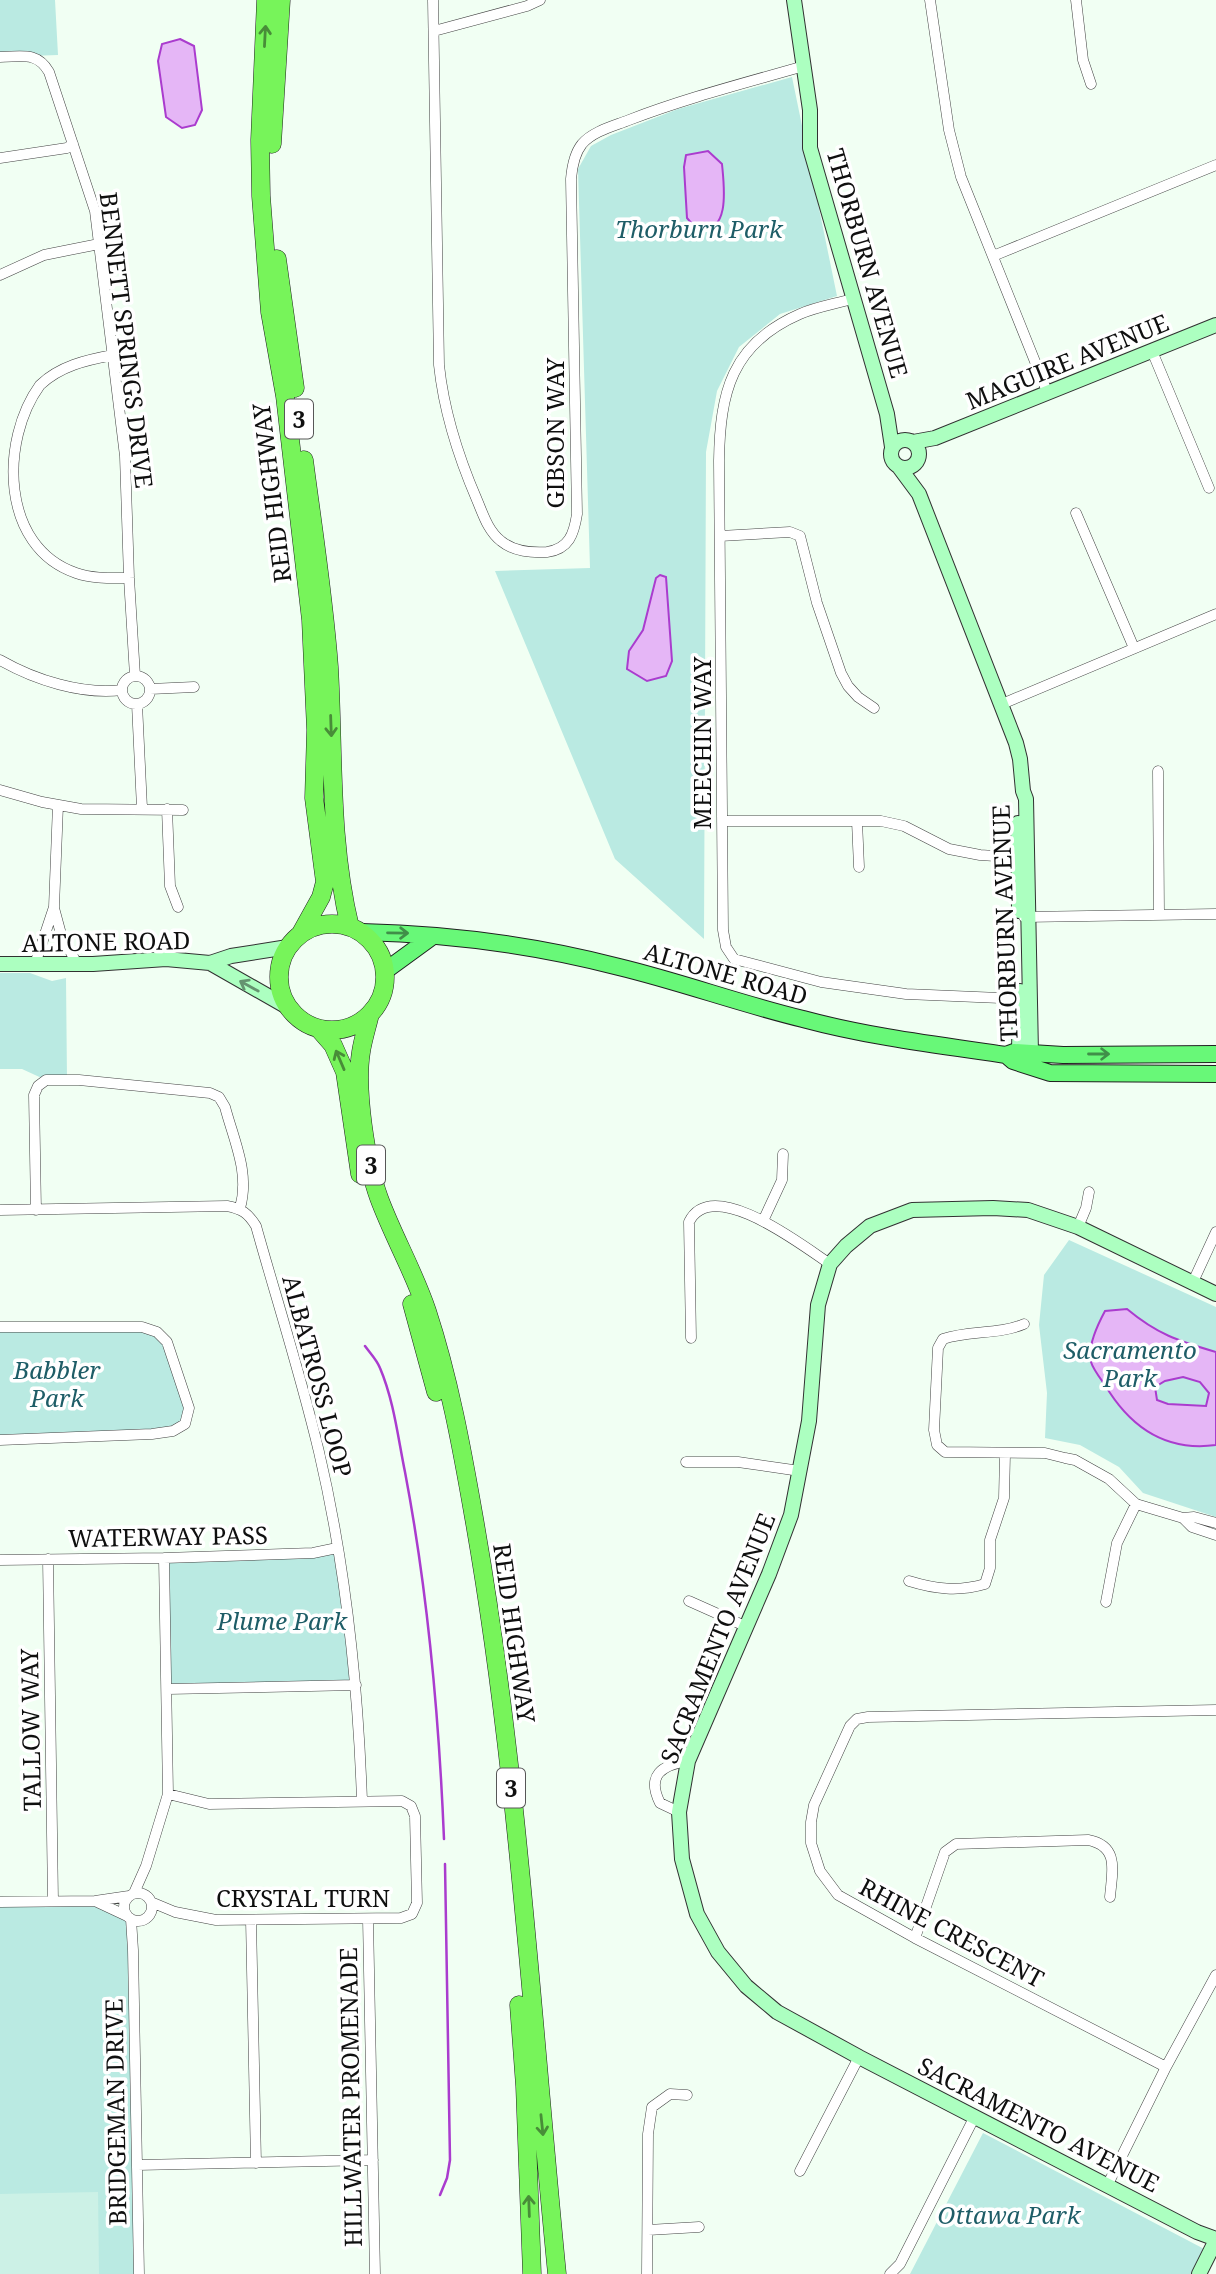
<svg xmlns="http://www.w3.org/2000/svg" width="1216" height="2274" font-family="'Noto Serif',serif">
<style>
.green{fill:#baeae2}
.pitch{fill:#ccf1e6}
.water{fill:#e5b6f6;stroke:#aa3cce;stroke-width:2;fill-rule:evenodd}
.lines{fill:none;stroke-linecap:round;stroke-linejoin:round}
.stream{stroke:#aa3cce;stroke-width:2.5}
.street-casing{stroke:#424242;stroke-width:11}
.secondary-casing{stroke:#313131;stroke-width:16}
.primary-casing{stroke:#202020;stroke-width:18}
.highway-casing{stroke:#202020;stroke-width:19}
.street{stroke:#fff;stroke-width:10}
.secondary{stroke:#acffc0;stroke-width:14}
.primary{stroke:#68f878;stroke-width:16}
.highway{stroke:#77f45a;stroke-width:18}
.oneway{stroke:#488d38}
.oneway2{stroke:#408f49}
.oneway3{stroke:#659370}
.labels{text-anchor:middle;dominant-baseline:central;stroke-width:7;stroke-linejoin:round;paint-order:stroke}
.shield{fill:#fff;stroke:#575757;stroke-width:2}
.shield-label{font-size:23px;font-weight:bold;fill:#0f0f0f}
.park-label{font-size:24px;font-style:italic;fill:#1e5d67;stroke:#fff}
.street-label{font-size:24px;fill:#0f0f0f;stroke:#fff}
</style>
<rect width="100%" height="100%" fill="#f1fff3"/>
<path class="green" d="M0,0H55L58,55L0,57Z
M792,77L837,296L780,314L739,347L717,391L706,452L704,939L615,859L495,571L590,568L578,169L591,146L611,135L678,109Z
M0,973H30L52,981L66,978L67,1080H46L22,1069H0Z
M1069,1240L1216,1307V1517L1143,1493L1119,1467L1080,1445L1045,1438L1047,1393L1039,1325L1044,1275Z
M0,1327H142L167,1342L189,1408L185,1424L173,1431L0,1440Z
M337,1548L356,1685L168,1689L164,1558Z
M95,1901L131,1919L139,2274H0V1902Z
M983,2133L1208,2251L1196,2274H910Z"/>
<path class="pitch" d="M98,2192L99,2274H0V2194Z"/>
<path class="water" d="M180,39L194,46L202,110L195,125L182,128L166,117L158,61L162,44Z
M708,151L722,164C724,186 731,233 698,231L687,218L684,167L686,155Z
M660,575L666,577L672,661L666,676L647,681L627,669L629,651L643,630L656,578Z
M1127,1309C1157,1334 1178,1341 1216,1352V1445C1165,1452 1130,1427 1105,1385C1100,1378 1093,1369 1091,1362C1087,1347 1098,1324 1105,1311ZM1183,1377L1200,1382L1209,1393L1206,1406L1168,1404L1157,1400L1155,1387L1165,1381Z"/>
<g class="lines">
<path class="stream" d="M365,1346C370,1353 377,1360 380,1368C394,1401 398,1438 405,1472C428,1593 439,1717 444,1839
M440,2195L447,2178L450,2160L445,1864"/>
<defs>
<path id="street" d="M433,0L439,365C444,413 458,456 477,500C483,514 488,531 501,541C513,551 531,553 547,552C569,549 574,534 577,514L571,179C572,167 574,154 582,144C593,131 614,126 629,120C686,98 745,83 804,66
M930,0L949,130L961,177L1048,394
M1076,0L1083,60L1091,84
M434,31L527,6L540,0
M0,57C21,57 37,51 49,72L95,211L125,456L129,578L135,676
M0,158L67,148L73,144
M993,256L1216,165
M0,275L44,255L99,244
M852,299C835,304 816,307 800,314C731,344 720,393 719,461L723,930L726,947L734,959L821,982L906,994L1025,999
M1152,351L1209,488
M113,355C86,360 60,366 40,385C0,440 0,547 76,573C93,579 111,578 129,578
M1076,513L1134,648
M720,536L790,532L800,536L817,603L841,673L848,686L858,697L874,708
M0,660C35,680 82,695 122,690
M122 690a14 14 0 1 1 28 0a14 14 0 1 1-28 0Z
M150,689L194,687
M137,704L142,808
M1002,704L1216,614
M1158,771L1159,915
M0,790L42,802L81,809L183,810
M167,809L170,886L178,907
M722,821H881L904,826L949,849L980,855L1025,858
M857,821L859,867
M54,908L61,934L77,964
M1024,917L1216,914
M35,964L54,907L58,805
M0,1210L227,1206C242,1209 248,1213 256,1226C277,1301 301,1376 319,1452C346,1567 358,1684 362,1801
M36,1210L34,1095L38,1086L46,1080H79L210,1093L219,1097L225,1107C234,1141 250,1173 240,1208
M763,1221L782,1180L783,1154
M1078,1227L1086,1208L1089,1192
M1192,1284L1216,1232
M1024,1324C998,1335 969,1330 943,1339L938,1348L934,1430L937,1445L945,1452L1045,1453L1065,1458L1075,1460L1109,1479L1136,1504L1183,1518L1194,1517L1216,1523
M0,1327H142L157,1332L167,1342L189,1408L185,1424L173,1431L152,1434L0,1440
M691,1338L689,1222C712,1175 803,1246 830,1264
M686,1462H738L800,1471
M1183,1518L1192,1527L1216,1535
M48,1559L53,1901
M0,1560L164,1558L313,1553L337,1548
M909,1581C935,1589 958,1592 985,1584L990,1568V1540L1004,1498L1005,1454
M689,1601L745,1626
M1106,1602L1117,1543L1136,1504
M168,1689L356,1685
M679,1812L660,1803C646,1775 662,1765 688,1761
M124 1907a14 14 0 1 1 28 0a14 14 0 1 1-28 0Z
M134,1893L146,1866L168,1794L164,1558
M95,1901L127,1916
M0,1902L95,1901L129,1896
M151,1902L175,1912L216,1920L401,1918L412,1914L417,1903L415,1816L411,1806L402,1801L209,1804L168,1794
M131,1919L133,1950L139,2274
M368,1919L375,2274
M251,1920L256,2163
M915,1938L945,1852L956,1844L1088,1840C1120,1846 1112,1872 1110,1897
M1166,2067L915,1938L838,1895L820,1871L811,1843V1822L814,1805L850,1726L857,1719L868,1717L1216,1710
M137,2165L373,2160
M800,2171L859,2057
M1108,2184L1166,2067L1216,1975
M648,2230L699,2227
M647,2274L648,2134L652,2107L670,2094L687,2095
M890,2274L900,2264L975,2116"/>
<path id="secondary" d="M794,0L810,110V148L887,414L892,447
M891 454a14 14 0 1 1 28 0a14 14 0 1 1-28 0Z
M913,442L935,438L1216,325
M899,467L919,494L1016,743L1020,759L1023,791L1026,799L1031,1053
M1018,823L1019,911
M210,963L289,1008
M0,964H93L166,959L210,963L231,956L288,947
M1019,1052L1020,991
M1216,1294L1078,1227L1028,1210L993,1208L912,1210L870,1226L846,1246L830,1264L818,1305L809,1421L791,1515L769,1574L688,1761L679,1812L682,1859L697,1914L718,1952L746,1986L777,2012L859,2057L1197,2232L1216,2239
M1199,2274L1216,2240"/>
<path id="primary" d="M362,932C448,934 535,945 619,967C681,982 741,1004 803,1019C870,1037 938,1045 1006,1055L1014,1052L1063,1055L1216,1054
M385,971L433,936
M1006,1055L1013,1061L1050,1073L1216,1074"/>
<path id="highway" d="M266,0L260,140L261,196L270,312L285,396L311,620L316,730L314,798L325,882L321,897L301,933
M272,144L281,0
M277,259L295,388
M304,460C313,529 324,598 329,667C334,754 329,841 350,927
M279 977a53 53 0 1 1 106 0a53 53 0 1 1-106 0Z
M370,1014C367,1027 363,1039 361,1052C355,1090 366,1162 379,1198C393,1236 414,1272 427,1311C449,1378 462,1449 474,1518C518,1768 532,2022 557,2274
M319,1029L333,1045L345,1072L360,1174
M412,1304L436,1392
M519,2005L525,2086L532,2274"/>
</defs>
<use href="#street" class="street-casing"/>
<use href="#secondary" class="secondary-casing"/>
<use href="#primary" class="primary-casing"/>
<use href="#highway" class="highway-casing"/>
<use href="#street" class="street"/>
<use href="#secondary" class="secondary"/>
<use href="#primary" class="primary"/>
<use href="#highway" class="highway"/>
</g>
<defs><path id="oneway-shaft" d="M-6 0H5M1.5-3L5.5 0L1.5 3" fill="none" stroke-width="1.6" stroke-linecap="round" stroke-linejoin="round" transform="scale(1.75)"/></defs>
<g class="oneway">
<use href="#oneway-shaft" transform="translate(265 36) rotate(-87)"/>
<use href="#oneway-shaft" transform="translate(331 726) rotate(88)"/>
<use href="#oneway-shaft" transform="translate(340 1060) rotate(-113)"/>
<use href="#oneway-shaft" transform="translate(542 2125) rotate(84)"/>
<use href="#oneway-shaft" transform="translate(529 2206) rotate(-92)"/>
</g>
<g class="oneway2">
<use href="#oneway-shaft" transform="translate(398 933) rotate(1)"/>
<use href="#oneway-shaft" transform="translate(1099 1054)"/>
</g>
<use class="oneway3" href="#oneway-shaft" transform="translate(249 986) rotate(-151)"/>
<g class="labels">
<g class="shield">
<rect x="285" y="399.5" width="28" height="39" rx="5"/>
<rect x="357" y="1145.5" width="28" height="39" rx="5"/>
<rect x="497" y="1768.5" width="28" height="39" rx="5"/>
</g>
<g class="shield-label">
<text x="299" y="419">3</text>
<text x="371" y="1165">3</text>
<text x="511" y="1788">3</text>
</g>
<g class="park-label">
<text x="699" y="228">Thorburn Park</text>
<text x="1130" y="1349">Sacramento<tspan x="1130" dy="28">Park</tspan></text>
<text x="57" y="1369">Babbler<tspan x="57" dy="28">Park</tspan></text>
<text x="282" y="1620">Plume Park</text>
<text x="1009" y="2214">Ottawa Park</text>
</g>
<g class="street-label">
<text transform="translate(868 263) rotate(74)">THORBURN AVENUE</text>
<text transform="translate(127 340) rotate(83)">BENNETT SPRINGS DRIVE</text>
<text transform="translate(1067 361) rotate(-22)">MAGUIRE AVENUE</text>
<text transform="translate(554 433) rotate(-90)">GIBSON WAY</text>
<text transform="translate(271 493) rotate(-97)">REID HIGHWAY</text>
<text transform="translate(701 743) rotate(-90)">MEECHIN WAY</text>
<text transform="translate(1004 923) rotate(-92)">THORBURN AVENUE</text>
<text transform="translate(106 941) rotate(-1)">ALTONE ROAD</text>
<text transform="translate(726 973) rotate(16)">ALTONE ROAD</text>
<text transform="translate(318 1376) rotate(75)">ALBATROSS LOOP</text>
<text transform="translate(168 1536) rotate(-1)">WATERWAY PASS</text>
<text transform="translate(515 1633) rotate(82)">REID HIGHWAY</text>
<text transform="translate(717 1638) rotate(-68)">SACRAMENTO AVENUE</text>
<text transform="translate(30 1730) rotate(-91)">TALLOW WAY</text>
<text x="303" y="1897">CRYSTAL TURN</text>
<text transform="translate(952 1932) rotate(28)">RHINE CRESCENT</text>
<text transform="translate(350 2097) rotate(-91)">HILLWATER PROMENADE</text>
<text transform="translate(115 2112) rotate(-91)">BRIDGEMAN DRIVE</text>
<text transform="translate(1039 2124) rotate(27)">SACRAMENTO AVENUE</text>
</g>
</g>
</svg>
